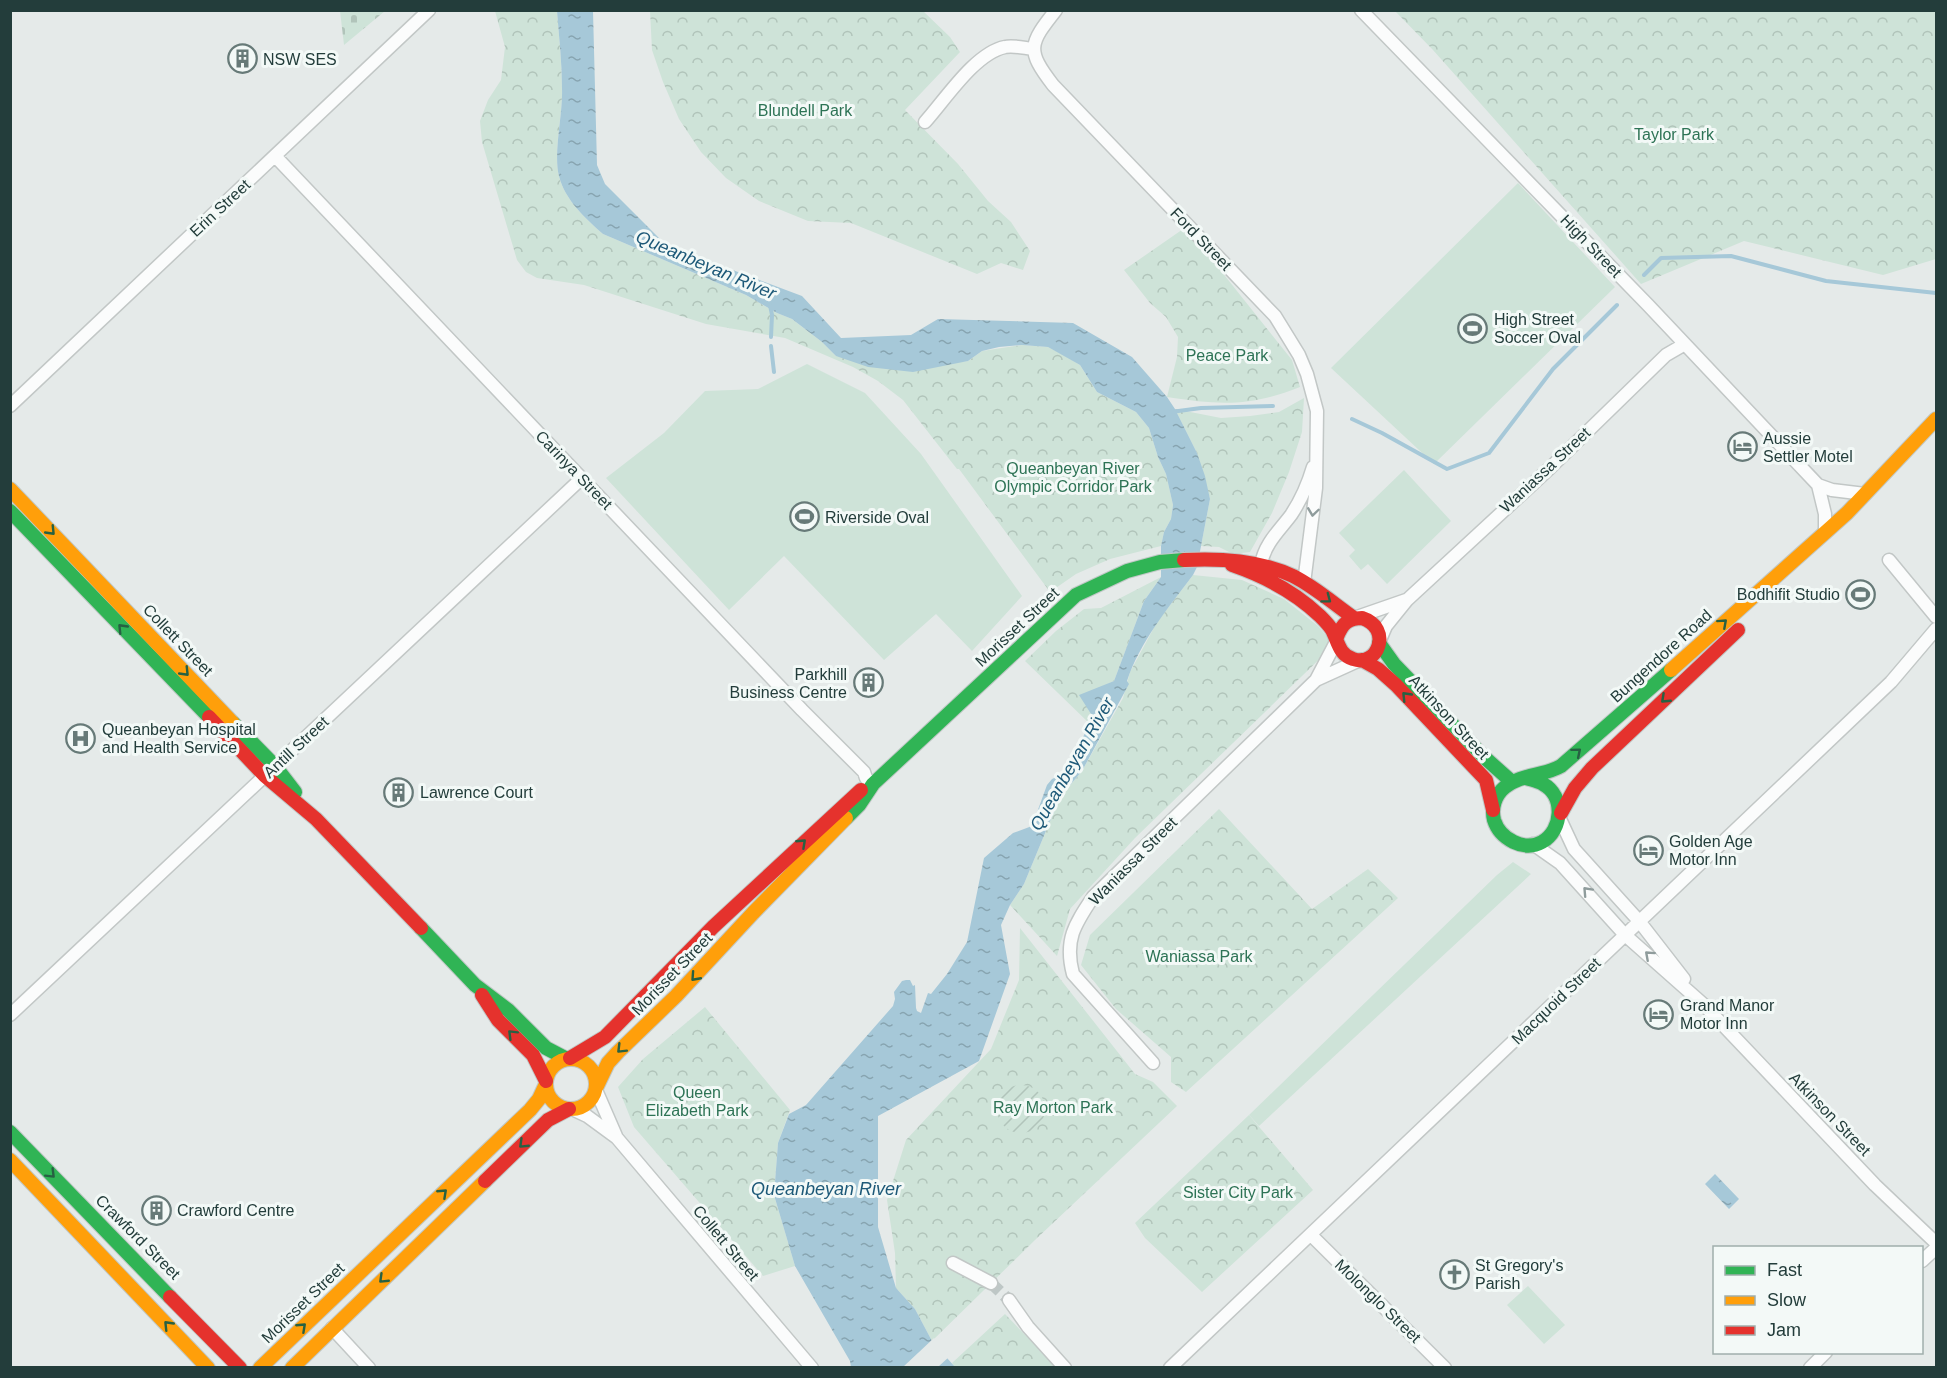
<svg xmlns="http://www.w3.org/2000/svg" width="1947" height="1378" font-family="Helvetica,sans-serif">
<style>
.grass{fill:#cee3d8}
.cemetery{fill:url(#cemetery-stones)}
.park{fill:url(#park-crowns)}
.garden{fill:url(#garden-furrows)}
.water{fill:url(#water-ripples)}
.pier{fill:#e5eae9}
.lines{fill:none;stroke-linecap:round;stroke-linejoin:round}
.stream{stroke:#a6c8d8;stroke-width:4}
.street-tunnel{stroke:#bec7c6;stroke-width:12;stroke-dasharray:12 6;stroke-linecap:butt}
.street-casing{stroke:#c2c7c6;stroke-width:15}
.fast-casing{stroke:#c0c8c6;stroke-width:16}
.slow-casing{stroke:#c0c8c6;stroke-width:16}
.jam-casing{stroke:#c0c8c6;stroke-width:16}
.street{stroke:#fbfcfc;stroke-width:12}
.fast{stroke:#30b455;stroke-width:14}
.slow{stroke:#ff9f0a;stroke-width:14}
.jam{stroke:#e5322d;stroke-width:14}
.oneway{stroke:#8f9c9c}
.oneway2{stroke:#276143}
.labels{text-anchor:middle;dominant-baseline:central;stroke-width:6;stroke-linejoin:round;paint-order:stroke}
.poi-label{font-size:16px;fill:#233d3b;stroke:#f3f9f7;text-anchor:start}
.park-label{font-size:16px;fill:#2d7355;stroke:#f3f9f7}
.street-label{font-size:16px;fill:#233d3b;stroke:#f3f9f7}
.water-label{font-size:18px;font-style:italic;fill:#1d5978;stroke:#f3f9f7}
</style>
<defs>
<pattern id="cemetery-stones" width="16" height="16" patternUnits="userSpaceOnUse" patternTransform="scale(1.5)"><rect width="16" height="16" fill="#cee3d8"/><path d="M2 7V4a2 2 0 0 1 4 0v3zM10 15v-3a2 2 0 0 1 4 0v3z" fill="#b1c4ba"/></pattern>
<pattern id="park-crowns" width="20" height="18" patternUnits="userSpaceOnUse" patternTransform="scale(1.5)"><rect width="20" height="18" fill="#cee3d8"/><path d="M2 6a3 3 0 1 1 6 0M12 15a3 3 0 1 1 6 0" fill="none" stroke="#b1c4ba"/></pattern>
<pattern id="garden-furrows" width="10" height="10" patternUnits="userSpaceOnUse" patternTransform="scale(1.5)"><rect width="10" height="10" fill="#cee3d8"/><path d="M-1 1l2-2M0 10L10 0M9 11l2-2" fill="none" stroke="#b1c4ba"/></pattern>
<pattern id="water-ripples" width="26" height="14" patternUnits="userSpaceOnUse" patternTransform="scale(1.5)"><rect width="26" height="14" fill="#a6c8d8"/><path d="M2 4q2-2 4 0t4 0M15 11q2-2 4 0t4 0" fill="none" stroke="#87a4b0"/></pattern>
</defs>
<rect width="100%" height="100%" fill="#e5eae9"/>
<path class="grass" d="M1518,183L1615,287L1434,464L1331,368Z
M807,364L865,393L921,454L1022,596L972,651L936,614L884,660L784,556L729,610L606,478L664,433L705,391L758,389Z
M1404,470L1451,521L1387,584L1368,564L1361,570L1349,556L1355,550L1339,533Z
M1513,862L1531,874L1259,1126L1249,1115L1497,875Z
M1528,1286L1565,1325L1544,1344L1507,1305Z"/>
<path class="cemetery" d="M340,11V10L385,11L344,45Z"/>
<path class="park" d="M495,11H557C559,37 562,63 562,89C563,114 553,152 559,176C565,200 585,218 603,234L746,295L777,313L792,319L822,342L836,356L948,363L968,361L982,351L1022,345L1048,347L1062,354L1080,365L1097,392L1136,412L1149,428L1158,457L1166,474L1173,505L1171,519L1164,532L1161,546L1110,559L1076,574L1050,592L959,469H957L903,400L878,381L853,367L785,338L706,324L584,285L537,278L526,272L517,260L482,142L480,121L488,100L501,80L505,47Z
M650,11H923L950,37L960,52L905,110L958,164L988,201L1011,222L1030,251L1023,270L1001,263L977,274L851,223L808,221L759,201L726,178L701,152L679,119L663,82L652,50Z
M1395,11H1936V259L1883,275L1744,241L1641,284L1433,50Z
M1186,227L1292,360L1300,387C1250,407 1219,405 1167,397L1177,357L1178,337L1166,317L1150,303L1124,270Z
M1304,398L1302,432L1289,472L1272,513L1250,552L1233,554L1219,547L1201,546L1210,499L1197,453L1175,409L1221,418L1250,416L1279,412Z
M1193,575L1242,580L1284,599L1318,626L1334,645L1135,838L1070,909L1057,956L1010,905L1024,884L1060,797L1082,771L1123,698L1130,672L1157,622Z
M1161,577L1144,601L1114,681L1092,691L1090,724L1025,661L1056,631L1084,609L1101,608Z
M1219,809L1312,909L1368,869L1398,898L1186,1092L1171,1082V1057L1116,1009L1081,965L1090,935Z
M1020,928L1135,1074L1153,1082L1177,1106L1035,1240L932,1341L915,1309L896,1288L895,1253L887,1200L906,1140L991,1049L1019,980Z
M705,1007L790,1110L778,1143L774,1195L795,1266L763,1276L634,1127L618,1087L643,1059Z
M1249,1115L1313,1190L1202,1292L1145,1238L1135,1223Z
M1005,1314L1056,1367L955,1368L952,1363Z"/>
<path class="garden" d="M997 1109a24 24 0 1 1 48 0a24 24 0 1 1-48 0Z"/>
<path class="water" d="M557,11H593L597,165L605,184L666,245L802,296L841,338L911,335L938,319L1073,323L1132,357L1167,397L1175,409L1197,453L1205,476L1210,499L1197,567L1193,575C1168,608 1140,642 1127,681L1129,684L1082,771L1060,797L1024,884L1010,905L1001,925L1010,974L979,1061L878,1116V1227L896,1288L915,1309L932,1341L955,1367H851L850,1361L795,1266L774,1195L778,1143L789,1114L806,1105L893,1006L895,999L894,992L902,981L906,980H910L913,986L915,985L916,1008L917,1011L921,1013L928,993L931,994L947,974L967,942L984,858L1013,833L1032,826L1047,785L1052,779L1063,774L1090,724L1091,714L1079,695L1114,681L1144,601L1161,577V546L1164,532L1171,519L1173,505L1166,474L1158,457L1149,428L1136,412L1097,392L1080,365L1048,347L1022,345L999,347L982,351L968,361L913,372L868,367L836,356L822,342L792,319L777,313L746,295L603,234C585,218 565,200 559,176C553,153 563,114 562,89C562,63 559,37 557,11Z
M1715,1174L1739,1199L1729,1209L1705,1184Z"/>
<path class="pier" d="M934,1338L950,1356L938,1367H903Z"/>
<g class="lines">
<path class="stream" d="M1644,275L1661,258L1731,256L1826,281L1936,293
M770,305L772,315L771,337
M771,346L774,372
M1171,412L1201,408L1273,406
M1352,419L1382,433L1447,469L1489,453L1553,369L1617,305"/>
<path class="street-tunnel" d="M991,1283L1009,1300"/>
<defs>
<path id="street" d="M1056,10C1029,44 1026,50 1053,85L1275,316L1299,355L1307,374L1317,411L1316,488L1304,583
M1361,10L1648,305L1818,485L1832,490L1865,494
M925,122C945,100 975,53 1005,47C1013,45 1024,48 1033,49
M275,156L802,710L864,772L866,778L873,784
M10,406L429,10
M1818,485L1825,514V533
M1889,560L1936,617
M1261,564C1265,543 1279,531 1291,515C1301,500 1308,484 1313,467
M1357,617L1406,600
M1380,640L1386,626L1407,600L1551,467L1666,355L1685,344
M1316,680L1360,660
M1560,819L1574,849L1639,921L1684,979
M1533,844L1560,863L1625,935L1703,1004L1875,1185L1936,1243
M10,1015L582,478
M1153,1063L1073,974C1064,940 1075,924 1093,897L1316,680L1337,640
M596,1090L616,1136
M572,1109L587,1116L617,1138L812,1368
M1311,1235L1445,1368
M1922,1261L1936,1248
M953,1263L991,1283
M1009,1300L1028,1327L1065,1368
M332,1328L369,1368
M1170,1368L1891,682L1936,629
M1810,1368L1826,1352"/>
<path id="fast" d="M10,511L209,717
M1379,643L1394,664L1484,757L1512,782
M233,723L275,766L295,792
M1526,778C1532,780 1538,781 1543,784C1565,796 1563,830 1542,842C1524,852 1500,839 1494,820C1491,808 1495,795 1505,787C1521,774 1544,776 1561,766L1671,670
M846,818L859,805L873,784L1076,595L1127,571L1160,562L1184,560
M421,928L475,985L508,1010L546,1048L567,1059
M10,1132L170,1297"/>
<path id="slow" d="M10,489L233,723
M1671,670L1847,513L1936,419
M546 1084a25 25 0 1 1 50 0a25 25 0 1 1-50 0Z
M597,1086L608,1063L618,1052L676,996L753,913L846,818
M10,1160L208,1368
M260,1368L530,1110L539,1099L546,1084
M292,1368L485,1181"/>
<path id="jam" d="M1184,560C1220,558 1259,560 1293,576C1315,587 1334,604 1354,618
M1232,565C1264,576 1295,592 1320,616C1324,620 1329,625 1332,630C1338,641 1339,655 1353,659C1378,668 1393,628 1362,618C1348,618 1342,624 1337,637
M1362,660L1378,669L1396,685L1486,780L1493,810
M209,717L265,776L316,819L421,928
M1561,813L1575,788L1592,768L1738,630
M482,995L498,1020L533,1055L546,1081
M570,1058L605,1037L713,927L861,790
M485,1181L548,1120L569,1109
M170,1297L240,1368"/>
</defs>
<use href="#street" class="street-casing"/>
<use href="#fast" class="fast-casing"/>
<use href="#slow" class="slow-casing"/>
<use href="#jam" class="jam-casing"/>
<use href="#street" class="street"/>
<use href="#fast" class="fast"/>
<use href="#slow" class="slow"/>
<use href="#jam" class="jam"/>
</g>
<defs><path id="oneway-chevron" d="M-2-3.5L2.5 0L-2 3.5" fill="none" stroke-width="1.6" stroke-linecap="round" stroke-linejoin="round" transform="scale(1.5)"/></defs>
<g class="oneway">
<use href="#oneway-chevron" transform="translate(1313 512) rotate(98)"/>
<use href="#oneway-chevron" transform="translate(1587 891) rotate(-133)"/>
<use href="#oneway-chevron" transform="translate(1649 955) rotate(-138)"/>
</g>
<g class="oneway2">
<use href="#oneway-chevron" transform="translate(51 531) rotate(46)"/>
<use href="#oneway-chevron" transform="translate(1327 599) rotate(37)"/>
<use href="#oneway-chevron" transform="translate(1723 623) rotate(-42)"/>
<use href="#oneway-chevron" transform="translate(122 628) rotate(-134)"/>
<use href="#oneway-chevron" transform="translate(185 672) rotate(46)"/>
<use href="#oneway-chevron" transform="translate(1406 696) rotate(-134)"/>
<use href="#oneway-chevron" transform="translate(1665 699) rotate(137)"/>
<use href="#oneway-chevron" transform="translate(1577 752) rotate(-40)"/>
<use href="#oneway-chevron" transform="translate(802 843) rotate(-43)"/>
<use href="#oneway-chevron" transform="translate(695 977) rotate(132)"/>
<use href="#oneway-chevron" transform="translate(512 1034) rotate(-135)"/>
<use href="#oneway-chevron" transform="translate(621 1049) rotate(135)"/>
<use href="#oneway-chevron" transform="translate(523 1144) rotate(136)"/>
<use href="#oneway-chevron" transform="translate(51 1174) rotate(45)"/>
<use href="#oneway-chevron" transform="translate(443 1193) rotate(-43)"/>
<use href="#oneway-chevron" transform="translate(383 1279) rotate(136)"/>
<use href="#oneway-chevron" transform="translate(168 1325) rotate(-134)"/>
<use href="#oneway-chevron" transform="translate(302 1327) rotate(-43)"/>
</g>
<defs>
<symbol id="building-ring" viewBox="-11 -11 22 22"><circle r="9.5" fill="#f3f9f7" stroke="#677a78" stroke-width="1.5"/><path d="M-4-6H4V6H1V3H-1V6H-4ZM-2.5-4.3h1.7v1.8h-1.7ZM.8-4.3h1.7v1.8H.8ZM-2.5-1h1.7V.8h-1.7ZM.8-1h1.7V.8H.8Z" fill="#677a78"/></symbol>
<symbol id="stadium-ring" viewBox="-11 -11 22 22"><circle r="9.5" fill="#f3f9f7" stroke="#677a78" stroke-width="1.5"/><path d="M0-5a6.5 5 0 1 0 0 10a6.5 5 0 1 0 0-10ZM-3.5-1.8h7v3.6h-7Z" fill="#677a78"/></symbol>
<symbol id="hotel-ring" viewBox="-11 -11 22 22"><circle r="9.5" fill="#f3f9f7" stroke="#677a78" stroke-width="1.5"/><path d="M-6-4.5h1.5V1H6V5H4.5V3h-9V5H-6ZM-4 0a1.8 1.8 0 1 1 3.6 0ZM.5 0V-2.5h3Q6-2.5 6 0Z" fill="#677a78"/></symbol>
<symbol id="hospital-ring" viewBox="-11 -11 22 22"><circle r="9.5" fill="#f3f9f7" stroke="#677a78" stroke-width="1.5"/><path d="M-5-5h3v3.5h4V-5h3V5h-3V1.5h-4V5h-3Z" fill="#677a78"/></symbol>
<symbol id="church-ring" viewBox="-11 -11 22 22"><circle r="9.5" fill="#f3f9f7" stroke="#677a78" stroke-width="1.5"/><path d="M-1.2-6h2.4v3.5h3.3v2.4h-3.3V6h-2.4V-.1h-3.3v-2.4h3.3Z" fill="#677a78"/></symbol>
</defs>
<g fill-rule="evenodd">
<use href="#building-ring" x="226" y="42" width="33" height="33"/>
<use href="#stadium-ring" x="1456" y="312" width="33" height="33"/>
<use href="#hotel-ring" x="1726" y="430" width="33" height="33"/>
<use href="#stadium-ring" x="788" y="500" width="33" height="33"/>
<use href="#stadium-ring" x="1844" y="578" width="33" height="33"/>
<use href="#building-ring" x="852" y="666" width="33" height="33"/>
<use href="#hospital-ring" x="64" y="722" width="33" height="33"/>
<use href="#building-ring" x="382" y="776" width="33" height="33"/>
<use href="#hotel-ring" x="1632" y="834" width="33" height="33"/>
<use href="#hotel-ring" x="1642" y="998" width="33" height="33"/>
<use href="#building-ring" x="140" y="1194" width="33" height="33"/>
<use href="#church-ring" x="1438" y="1258" width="33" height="33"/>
</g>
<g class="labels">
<g class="poi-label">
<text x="263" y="59">NSW SES</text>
<text x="1494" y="319">High Street<tspan x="1494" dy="18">Soccer Oval</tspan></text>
<text x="1763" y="438">Aussie<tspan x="1763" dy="18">Settler Motel</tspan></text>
<text x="825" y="517">Riverside Oval</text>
<text x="1840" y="594" text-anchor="end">Bodhifit Studio</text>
<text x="847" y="674" text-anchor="end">Parkhill<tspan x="847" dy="18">Business Centre</tspan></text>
<text x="102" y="729">Queanbeyan Hospital<tspan x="102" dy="18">and Health Service</tspan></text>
<text x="420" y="792">Lawrence Court</text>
<text x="1669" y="841">Golden Age<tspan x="1669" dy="18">Motor Inn</tspan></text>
<text x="1680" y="1005">Grand Manor<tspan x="1680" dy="18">Motor Inn</tspan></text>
<text x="177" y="1210">Crawford Centre</text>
<text x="1475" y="1265">St Gregory's<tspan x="1475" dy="18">Parish</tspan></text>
</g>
<g class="park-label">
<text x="805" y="110">Blundell Park</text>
<text x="1674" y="134">Taylor Park</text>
<text x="1227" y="355">Peace Park</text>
<text x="1073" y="468">Queanbeyan River<tspan x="1073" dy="18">Olympic Corridor Park</tspan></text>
<text x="1199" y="956">Waniassa Park</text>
<text x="697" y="1092">Queen<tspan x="697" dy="18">Elizabeth Park</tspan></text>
<text x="1053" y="1107">Ray Morton Park</text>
<text x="1238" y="1192">Sister City Park</text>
</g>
<g class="street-label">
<text transform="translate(220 208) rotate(-43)">Erin Street</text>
<text transform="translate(1201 239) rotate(46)">Ford Street</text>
<text transform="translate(1591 246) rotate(46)">High Street</text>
<text transform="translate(574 470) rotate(46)">Carinya Street</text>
<text transform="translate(1545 470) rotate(-43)">Waniassa Street</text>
<text transform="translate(1017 627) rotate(-43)">Morisset Street</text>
<text transform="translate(178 640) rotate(46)">Collett Street</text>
<text transform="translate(1661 656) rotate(-42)">Bungendore Road</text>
<text transform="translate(1449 717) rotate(47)">Atkinson Street</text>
<text transform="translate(296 747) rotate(-43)">Antill Street</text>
<text transform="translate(1133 861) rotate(-45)">Waniassa Street</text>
<text transform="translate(672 974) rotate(-46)">Morisset Street</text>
<text transform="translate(1556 1001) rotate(-44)">Macquoid Street</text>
<text transform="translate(1830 1114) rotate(46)">Atkinson Street</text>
<text transform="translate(138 1237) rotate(45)">Crawford Street</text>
<text transform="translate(726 1243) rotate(50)">Collett Street</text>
<text transform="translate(1378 1301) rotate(44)">Molonglo Street</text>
<text transform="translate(303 1303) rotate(-44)">Morisset Street</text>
</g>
<g class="water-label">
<text transform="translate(706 265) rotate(23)">Queanbeyan River</text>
<text transform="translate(1072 764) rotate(-60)">Queanbeyan River</text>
<text x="826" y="1189">Queanbeyan River</text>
</g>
</g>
<rect width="1947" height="1378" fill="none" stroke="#233d3b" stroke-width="24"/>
<rect x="1713" y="1246" width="210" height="108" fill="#f3f9f7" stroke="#a0aeac" stroke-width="1.5"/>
<rect x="1725" y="1266" width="30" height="9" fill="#30b455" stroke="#a0aeac" stroke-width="1.5"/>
<text x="1767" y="1276" font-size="18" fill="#233d3b">Fast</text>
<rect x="1725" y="1296" width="30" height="9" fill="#ff9f0a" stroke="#a0aeac" stroke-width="1.5"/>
<text x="1767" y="1306" font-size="18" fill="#233d3b">Slow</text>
<rect x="1725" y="1326" width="30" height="9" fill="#e5322d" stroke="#a0aeac" stroke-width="1.5"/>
<text x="1767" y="1336" font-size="18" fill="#233d3b">Jam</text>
</svg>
